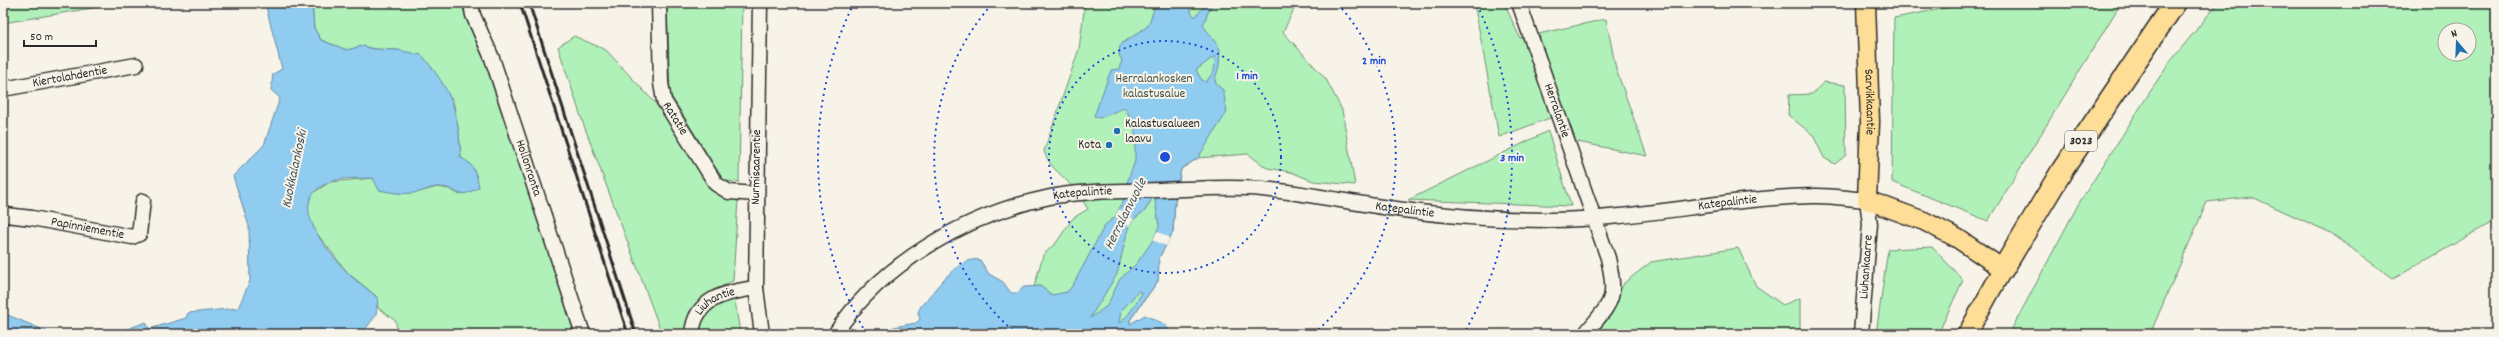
<svg xmlns="http://www.w3.org/2000/svg" width="2499" height="337" font-family="Dekko,sans-serif">
<style>
.green{fill:#b0f1b9;stroke:#6e8e72;fill-rule:evenodd}
.water{fill:#90cbf0;stroke:#688ba1;fill-rule:evenodd}
.pier{fill:#f7f3e8}
.lines{fill:none;stroke-linecap:round;stroke-linejoin:round}
.minor-casing{stroke:#2b2b2b;stroke-width:17}
.major-casing{stroke:#2b2b2b;stroke-width:21}
.highway-casing{stroke:#2b2b2b;stroke-width:24}
.minor{stroke:#f7f3e8;stroke-width:14}
.major{stroke:#fedd96;stroke-width:18}
.highway{stroke:#fedd96;stroke-width:21}
.rail{stroke:#2b2b2b;stroke-width:3}
.ring{fill:none;stroke:#1d4ed8;stroke-width:2;stroke-dasharray:2 4}
.poi-dot{fill:#1f6fb2;stroke:#f7f3e8;stroke-width:1.5}
.labels{text-anchor:middle;dominant-baseline:central;stroke-width:4;stroke-linejoin:round;paint-order:stroke}
.shield{fill:#f7f3e8;stroke:#686764;stroke-width:1}
.shield-label{font-size:12px;font-weight:bold;fill:#2b2b2b}
.street-label{font-size:13px;fill:#2b2b2b;stroke:#f7f3e8}
.park-label{font-size:13px;fill:#465347;stroke:#f7f3e8}
.poi-label{font-size:13px;fill:#2b2b2b;stroke:#f7f3e8;text-anchor:start}
.water-label{font-size:14px;font-style:italic;fill:#44535c;stroke:#f7f3e8}
.centre{fill:#1d4ed8;stroke:#f7f3e8;stroke-width:2}
.ring-label{font-size:12px;text-anchor:middle;font-weight:bold;fill:#1d4ed8;stroke:#f7f3e8;stroke-width:4;stroke-linejoin:round;paint-order:stroke}
</style>
<rect width="100%" height="100%" fill="#f7f3e8"/>
<filter id="ink" filterUnits="userSpaceOnUse"><feTurbulence type="fractalNoise" baseFrequency=".025" numOctaves="2"/><feDisplacementMap in="SourceGraphic" scale="8" xChannelSelector="R" yChannelSelector="G"/><feConvolveMatrix kernelMatrix="1 2 1 2 8 2 1 2 1" color-interpolation-filters="sRGB"/></filter>
<g filter="url(#ink)">
<path class="green" d="M3,3H122L3,23Z
M312,3H462L465,16L487,65L577,334H397L396,321L378,308L376,296L348,273L318,235L309,219L307,202L313,193L330,182L373,178L419,192L437,187L449,189L460,195L461,158L459,133L453,100L398,50L374,49L362,46L347,50L321,40L314,28Z
M667,3H742L739,182L724,181L670,94Z
M1085,3H1297L1283,32L1326,79L1342,110L1355,185L1313,181L1291,172L1267,168L1248,154L1198,158L1181,169L1175,201L1173,232L1159,258L1158,281L1130,320V324L1082,326L1052,295L1040,286L1034,287L1043,255L1056,243L1073,218L1088,209C1082,200 1077,190 1069,183C1058,171 1050,168 1044,151L1079,49Z
M1474,3H1504L1520,38L1606,19L1616,69L1647,156L1573,141L1563,113L1499,137Z
M1972,3H2121L1988,221L1892,182L1894,18Z
M2218,3H2496V220L2393,279L2331,233L2252,197L2207,202L2150,334H2009L2079,203L2166,67ZM2445,30H2469V54H2445Z
M574,36L606,50L656,104L679,137L738,199L733,281L712,291L689,310L690,334H662L583,123L558,47Z
M1824,82L1845,85L1846,155L1835,164L1824,158L1813,135L1788,115L1789,95L1812,94Z
M1548,131L1571,206L1408,200Z
M1932,247L1963,280L1938,334H1876L1888,249Z
M1738,248L1756,286L1783,305L1800,298V334H1591L1610,312L1624,283L1651,262Z
M735,300L740,334H698C705,313 712,302 735,300Z"/>
<path class="water" d="M265,3H312L314,28L321,40L347,50L362,46L374,49L398,50L422,55C453,93 458,110 461,158C474,163 477,175 479,187C455,203 457,185 437,187C431,187 425,191 419,192C405,195 393,193 379,190L373,178C359,179 342,177 330,182C282,201 327,250 348,273C356,282 371,290 378,299L376,315L362,334H114L146,322L149,329L186,318L188,313L238,308L250,281L249,226L233,176L264,145L280,98L271,90L273,74L282,69Z
M1156,3H1190L1191,12L1195,17L1207,3H1212L1203,25L1220,49L1219,66L1215,79L1216,84L1223,90L1227,112L1198,158L1181,169L1175,201L1173,232L1159,258L1158,281L1130,320V324L1145,315L1164,324L1173,334H878L894,327L916,323L920,319L918,312L921,306C934,292 958,255 980,260L989,274L1003,282L1011,293H1017L1024,287L1040,286L1052,295L1067,292L1073,285L1105,225L1115,217L1125,197L1126,185L1135,161V123L1124,108L1100,118L1094,116L1111,70L1119,69L1122,60L1119,55L1120,45L1148,26ZM1215,56L1214,71L1206,82L1201,79L1196,70ZM1153,197L1155,200L1159,226L1153,240L1137,263L1120,279L1107,306L1090,318L1117,274L1129,226L1134,219L1145,211ZM1139,291L1142,293C1136,303 1128,318 1119,323L1121,311Z
M3,313L53,334H3Z"/>
<path class="pier" d="M1119,209L1134,219L1129,226L1115,217Z
M1157,231L1170,238L1166,246L1153,240Z"/>
<g class="lines">
<defs>
<g id="minor">
<path id="s1" d="M471,3L473,15L492,58L583,334"/>
<path id="s2" d="M659,3L661,83L664,101L716,184L729,192L756,194"/>
<path d="M760,3L756,288L762,334"/>
<path id="s3" d="M1519,3L1608,258C1618,301 1611,302 1585,334"/>
<path id="s4" d="M3,89L136,65"/>
<path id="s5" d="M3,212L6,215L32,218L132,237L139,234L143,201"/>
<path id="s6" d="M692,334C695,298 726,292 756,288"/>
<path id="s7" d="M835,334C881,263 968,214 1050,197C1085,190 1123,192 1159,190C1193,189 1228,186 1262,189C1307,193 1351,203 1396,209C1446,216 1498,220 1548,220C1637,220 1724,198 1813,196C1831,195 1849,199 1867,200L1870,224L1861,334"/>
</g>
<g id="major">
<path id="s8" d="M1866,3L1870,122L1867,200L1924,221L1957,238L2003,269L1967,334"/>
</g>
<path id="highway" d="M2003,269L2063,169L2175,3"/>
</defs>
<use href="#minor" class="minor-casing"/>
<use href="#major" class="major-casing"/>
<use href="#highway" class="highway-casing"/>
<use href="#minor" class="minor"/>
<use href="#major" class="major"/>
<use href="#highway" class="highway"/>
<path class="rail" d="M520,3L628,334
M529,3L636,334"/>
</g>
</g>
<g class="ring">
<circle cx="1165" cy="157" r="116"/>
<path d="M1017 334A231 231 0 0 1 992 4M1338 4A231 231 0 0 1 1313 334"/>
<path d="M866 333A347 347 0 0 1 853 5M1477 5A347 347 0 0 1 1464 333"/>
</g>
<g class="poi-dot">
<circle cx="1117" cy="131" r="4"/>
<circle cx="1109" cy="145" r="4"/>
</g>
<g class="labels">
<rect class="shield" x="2065" y="131" width="32" height="20" rx="3"/>
<g class="shield-label">
<text x="2081" y="141">3023</text>
</g>
<g class="street-label">
<text stroke="none"><textPath href="#s4" startOffset="68">Kiertolahdentie</textPath></text>
<text stroke="none"><textPath href="#s8" startOffset="99">Sarvikkaantie</textPath></text>
<text stroke="none"><textPath href="#s3" startOffset="114">Herralantie</textPath></text>
<text stroke="none"><textPath href="#s2" startOffset="119">Ratatie</textPath></text>
<text transform="translate(757 167) rotate(-89)">Nurmisaarentie</text>
<text stroke="none"><textPath href="#s1" startOffset="175">Hollonranta</textPath></text>
<text stroke="none"><textPath href="#s7" startOffset="294">Katepalintie</textPath></text>
<text stroke="none"><textPath href="#s7" startOffset="942">Katepalintie</textPath></text>
<text stroke="none"><textPath href="#s7" startOffset="618">Katepalintie</textPath></text>
<text stroke="none"><textPath href="#s5" startOffset="87">Papinniementie</textPath></text>
<text transform="translate(1867 267) rotate(-86)">Liuhankaarre</text>
<text stroke="none"><textPath href="#s6" startOffset="43">Liuhantie</textPath></text>
</g>
<g class="park-label">
<text x="1154" y="79">Herralankosken<tspan x="1154" dy="15">kalastusalue</tspan></text>
</g>
<g class="poi-label">
<text x="1125" y="124">Kalastusalueen<tspan x="1125" dy="15">laavu</tspan></text>
<text x="1101" y="145" text-anchor="end">Kota</text>
</g>
<g class="water-label">
<text transform="translate(295 169) rotate(-78)">Kuokkalankoski</text>
<text transform="translate(1126 214) rotate(-63)">Herralanvuolle</text>
</g>
</g>
<circle cx="1165" cy="157" r="6" class="centre"/>
<g class="ring-label">
<text x="1374" y="64">2 min</text>
<text x="1247" y="79">1 min</text>
<text x="1512" y="161">3 min</text>
</g>
<rect width="2499" height="337" fill="none" stroke="#f7f3e8" stroke-width="16"/>
<rect x="8" y="8" width="2483" height="321" fill="none" stroke="#2b2b2b" stroke-width="1.5" filter="url(#ink)"/>
<g transform="translate(2457 42) rotate(341)"><circle r="19" fill="#f7f3e8" stroke="#a5a39c"/>
<path d="M0-3L7 15L0 10L-7 15Z" fill="#1f6fb2"/>
<text y="-6" font-size="11" font-weight="bold" text-anchor="middle" fill="#2b2b2b">N</text>
</g>
<path d="M24 40v6h72v-6" fill="none" stroke="#2b2b2b" stroke-width="2"/>
<text x="30" y="40" font-size="12" fill="#2b2b2b" stroke="#f7f3e8" stroke-width="3" paint-order="stroke">50 m</text>
</svg>
